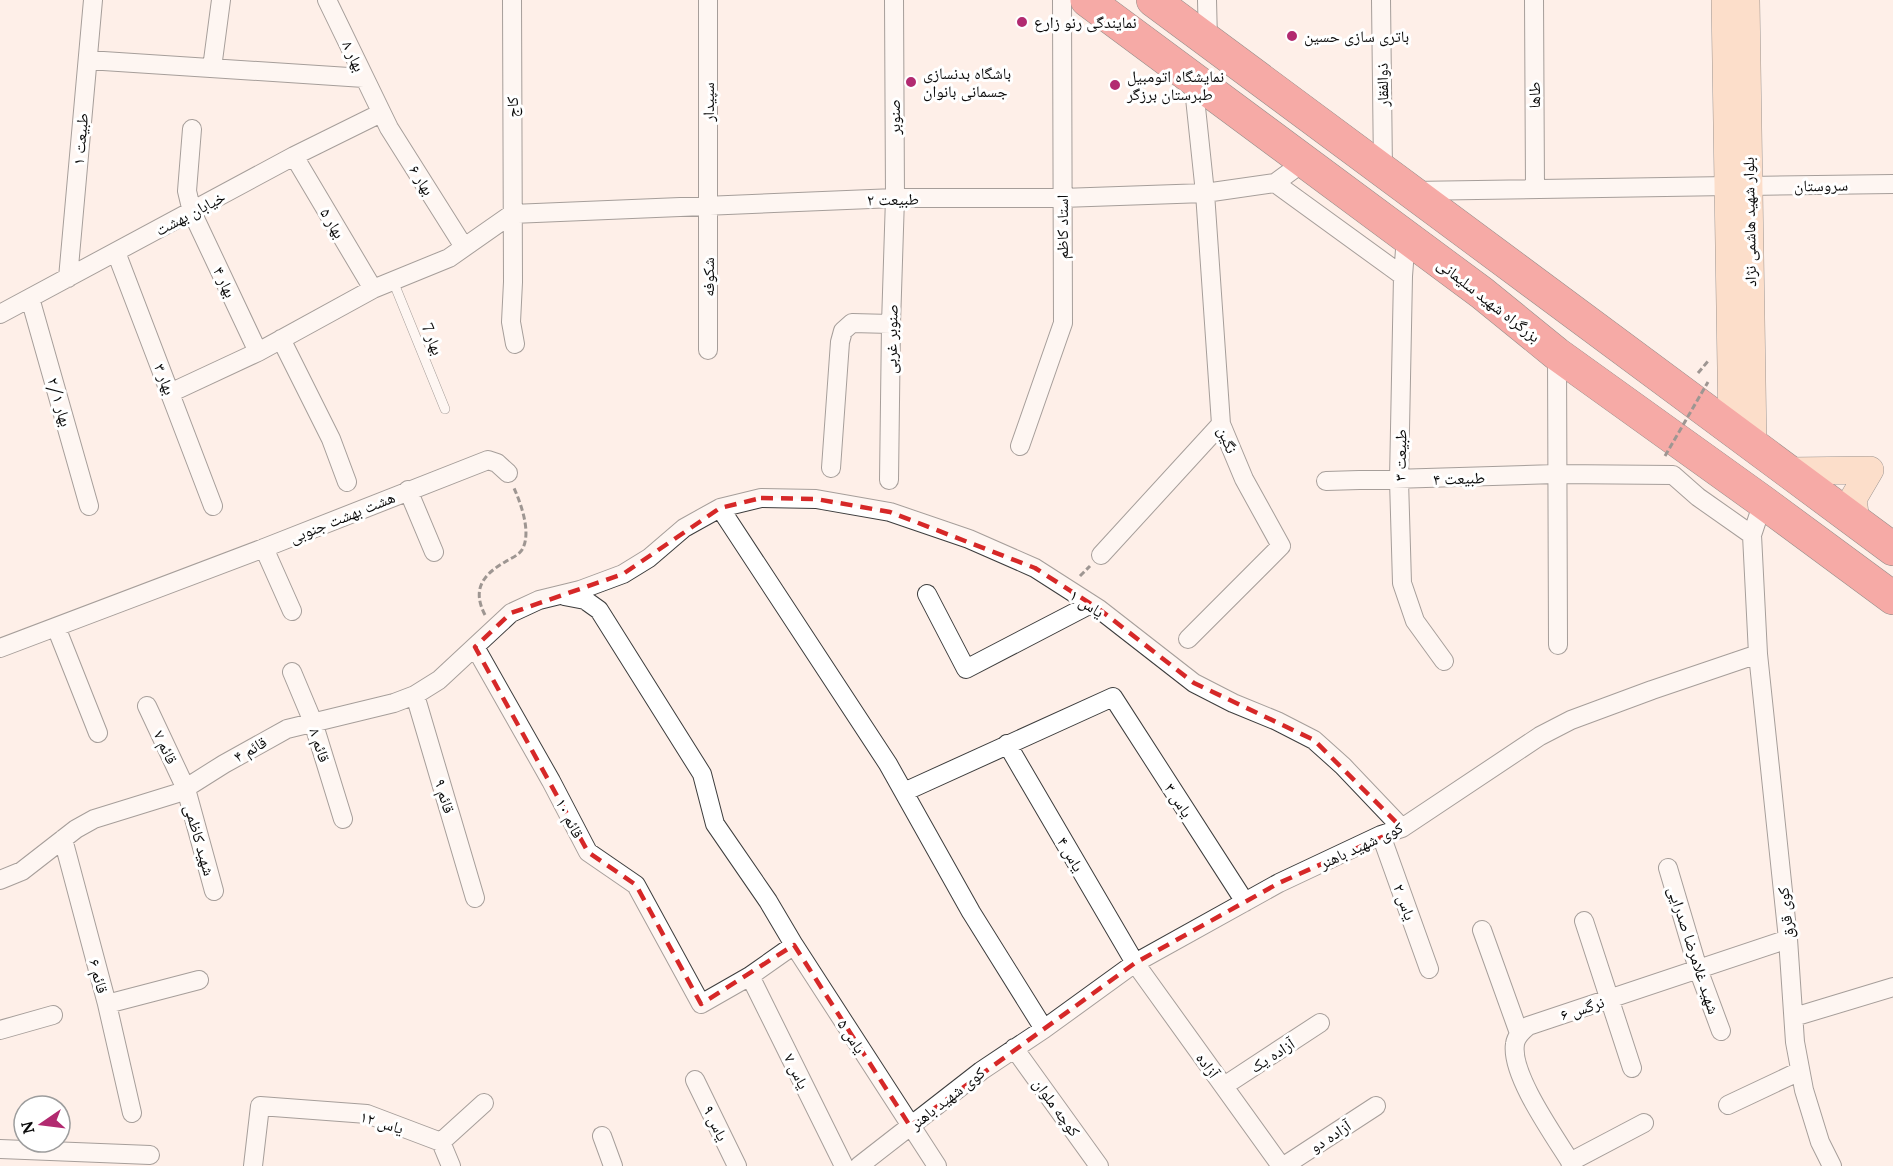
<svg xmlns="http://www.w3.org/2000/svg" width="1893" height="1166" font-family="Lora,'Noto Naskh Arabic',serif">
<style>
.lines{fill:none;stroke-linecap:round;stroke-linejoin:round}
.lane-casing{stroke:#3d3d3d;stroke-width:10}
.street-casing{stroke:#3d3d3d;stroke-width:20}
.secondary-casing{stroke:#2c2c2c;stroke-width:28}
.highway-casing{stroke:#1b1b1b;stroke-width:34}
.path{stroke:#2c2c2c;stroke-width:3;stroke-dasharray:6 3;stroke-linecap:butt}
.lane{stroke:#fff;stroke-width:9}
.street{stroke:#fff;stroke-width:18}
.secondary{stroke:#fbcaa6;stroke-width:27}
.highway{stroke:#ed5758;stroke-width:33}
.path-bridge{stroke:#2c2c2c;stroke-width:3;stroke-dasharray:6 3;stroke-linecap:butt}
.marked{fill:none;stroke:#d62828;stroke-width:4.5;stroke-dasharray:12 8;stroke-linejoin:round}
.poi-dot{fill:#b22a70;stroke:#fff;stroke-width:2}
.labels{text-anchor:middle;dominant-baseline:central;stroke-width:6;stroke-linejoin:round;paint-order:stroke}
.poi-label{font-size:16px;fill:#0a0a0a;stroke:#fff;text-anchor:start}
.street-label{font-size:16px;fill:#0a0a0a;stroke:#fff}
</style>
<rect width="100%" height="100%" fill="#feefe8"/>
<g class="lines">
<defs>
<path id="lane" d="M393,281L445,409"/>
<path id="street" d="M327,0L389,128L464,247
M512,0L513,282L511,322L515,344
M1207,0L1208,40
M1381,0L1383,170
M1534,0L1535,189
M88,60L364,78
M212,68L221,0
M192,129L187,191L192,212L258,352
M294,156L373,289
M1275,183L1403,276
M1749,186L1893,184
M1412,191L1728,186
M512,214L895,198H1062L1205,193L1275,183L1305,161
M1406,237L1403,276L1399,480L1402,583L1415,621L1444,661
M116,252L213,506
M68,278L93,0
M30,298L89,506
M0,314L294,156L381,113
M281,339L331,439L347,482
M708,350V0
M1557,354L1558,645
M170,393L258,352L373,289L449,258L512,214
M1020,446L1063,323L1062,0
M831,468L840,342L843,331L852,323L891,324
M889,480L891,324L895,198L894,0
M1326,481L1556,474L1673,475L1698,497L1752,535
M408,490L434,552
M1763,502L1752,535L1758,654L1788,939L1795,1042L1804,1090L1820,1142L1832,1166
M720,508L888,764L971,912L1044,1029
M264,548L292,611
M1101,555L1221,424
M927,594L966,669L1091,604
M56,627L98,733
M1188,639L1281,546L1244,479L1221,424L1205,193L1193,79
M475,647L551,781L588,852L636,885L701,1004L750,976L794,945L768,901L715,824L702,774L599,610L585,600L564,596
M0,648L264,548L488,460L497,463L508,473
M292,672L313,722L343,819
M415,695L475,898
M147,706L186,789L214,891
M1007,744L1135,963L1281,1166
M904,792L1113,697L1245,902
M1381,835L1429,969
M63,839L107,1004L132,1113
M1668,868L1698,969L1721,1031
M0,880L22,871L76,829L94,819L178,793L224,764L287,729L394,703L415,695L439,680L511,613L539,600L580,590L623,574L649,558L684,528L720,508L761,498L816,499L890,512L969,539L1035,568L1099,609L1194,683L1233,703L1277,721L1314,740L1343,766L1402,828
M1584,921L1632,1068
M1482,930L1519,1033
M794,945L937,1166
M750,976L844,1166
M107,1004L199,980
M1794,1017L1893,987
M0,1030L53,1015
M1014,1048L1099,1166
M695,1080L737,1166
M1224,1086L1320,1023
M1728,1105L1800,1071
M602,1136L613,1166
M441,1142L484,1103
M0,1149L150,1155
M1570,1162L1644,1123
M253,1166L260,1106L367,1114L441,1142L451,1166
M859,1166L981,1071L1044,1029L1135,963L1279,883L1381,835L1402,828L1540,736L1571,720L1652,690L1758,654
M1284,1166L1376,1106
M1573,1166C1556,1138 1510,1075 1515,1044C1516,1036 1522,1031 1528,1026L1788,939"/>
<path id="secondary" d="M1725,0L1732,429
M1746,0L1753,445
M1789,471L1870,470L1853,499L1856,521"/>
<path id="highway" d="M1087,0L1482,293L1557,354L1763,502L1893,598
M1153,0L1893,549"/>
</defs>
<use href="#lane" class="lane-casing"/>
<use href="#street" class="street-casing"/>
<use href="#secondary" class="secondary-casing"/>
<use href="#highway" class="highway-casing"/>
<path class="path" d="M1698,373L1709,360
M1080,576L1090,566
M485,615C472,590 482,575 505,562C511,558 520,555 523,548C531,531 521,504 514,488"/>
<use href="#lane" class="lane"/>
<use href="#street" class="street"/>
<use href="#secondary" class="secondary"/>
<use href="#highway" class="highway"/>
<path class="path-bridge" d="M1665,456L1708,382"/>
</g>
<path d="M0 0H1893V1166H0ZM761,498L816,499L890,512L1035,568L1099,609L1194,683L1314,740L1402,828L1279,883L1135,963L910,1126L794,945L701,1004L636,885L588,852L475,647L511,613L623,574L720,508Z" fill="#feefe8" fill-opacity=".55" fill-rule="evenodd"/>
<path class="marked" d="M761,498L816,499L890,512L1035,568L1099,609L1194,683L1314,740L1402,828L1279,883L1135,963L910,1126L794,945L701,1004L636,885L588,852L475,647L511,613L623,574L720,508Z"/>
<g class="poi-dot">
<circle cx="1022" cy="22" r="6"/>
<circle cx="1292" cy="36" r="6"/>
<circle cx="911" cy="82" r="6"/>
<circle cx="1115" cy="85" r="6"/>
</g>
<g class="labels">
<g class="poi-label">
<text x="1034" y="22">نمایندگی رنو زارع</text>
<text x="1304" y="36">باتری سازی حسین</text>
<text x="923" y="73">باشگاه بدنسازی<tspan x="923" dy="18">جسمانی بانوان</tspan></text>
<text x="1127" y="76">نمایشگاه اتومبیل<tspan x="1127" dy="18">طبرستان برزگر</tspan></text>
</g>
<g class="street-label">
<text transform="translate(354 56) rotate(65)">بهار ۸</text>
<text transform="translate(1382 85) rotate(-91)">ذوالفقار</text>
<text transform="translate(1534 95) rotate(-90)">طاها</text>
<text transform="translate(708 102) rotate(-90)">سپیدار</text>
<text transform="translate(512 107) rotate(-90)">کاج</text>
<text transform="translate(894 117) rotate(-90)">صنوبر</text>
<text transform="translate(80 139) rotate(-85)">طبیعت ۱</text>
<text transform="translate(422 180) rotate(58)">بهار ۶</text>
<text transform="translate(1821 185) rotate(-1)">سروستان</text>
<text transform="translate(893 199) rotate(-1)">طبیعت ۲</text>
<text transform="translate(190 213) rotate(-28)">خیابان بهشت</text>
<text transform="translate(1749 222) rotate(-91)">بلوار شهید هاشمی نژاد</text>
<text transform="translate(333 223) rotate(59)">بهار ۵</text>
<text transform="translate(1062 227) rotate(-90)">استاد کاظم</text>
<text transform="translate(708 277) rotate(-90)">شکوفه</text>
<text transform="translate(225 282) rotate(65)">بهار ۴</text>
<text transform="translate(1489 300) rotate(38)">بزرگراه شهید سلیمانی</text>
<text transform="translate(433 339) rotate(68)">بهار 7</text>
<text transform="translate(891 339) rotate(-89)">صنوبر غربی</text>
<text transform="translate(165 379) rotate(69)">بهار ۳</text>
<text transform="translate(60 402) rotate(74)">بهار ۲/۱</text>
<text transform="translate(1228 440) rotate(69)">نگین</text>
<text transform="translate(1400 455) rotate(-89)">طبیعت ٣</text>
<text transform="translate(1459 478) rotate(-2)">طبیعت ۴</text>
<text transform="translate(342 517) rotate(-22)">هشت بهشت جنوبی</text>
<text transform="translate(1087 603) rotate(33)">یاس ۱</text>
<text transform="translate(320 745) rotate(72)">قائم ۸</text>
<text transform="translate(166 747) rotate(65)">قائم ۷</text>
<text transform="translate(250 749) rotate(-30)">قائم ۴</text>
<text transform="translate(445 796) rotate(73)">قائم ۹</text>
<text transform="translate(1179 800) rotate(57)">یاس ۳</text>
<text transform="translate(570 818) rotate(63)">قائم ۱۰</text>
<text transform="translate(200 840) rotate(74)">شهید کاظمی</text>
<text transform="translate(1361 845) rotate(-25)">کوی شهید باهنر</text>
<text transform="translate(1071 854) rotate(60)">یاس ۴</text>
<text transform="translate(1405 902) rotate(70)">یاس ۲</text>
<text transform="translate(1785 913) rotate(-96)">کوی قرق</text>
<text transform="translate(1694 950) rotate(72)">شهید غلامرضا صدرایی</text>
<text transform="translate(99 976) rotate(75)">قائم ۶</text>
<text transform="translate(1582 1008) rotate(-18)">نرگس ۶</text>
<text transform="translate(852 1036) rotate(57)">یاس ۵</text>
<text transform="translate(1272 1055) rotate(-33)">آزاده یک</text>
<text transform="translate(1208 1065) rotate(54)">آزاده</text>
<text transform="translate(797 1071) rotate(64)">یاس ۷</text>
<text transform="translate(947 1098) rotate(-38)">کوی شهید باهنر</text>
<text transform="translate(1057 1107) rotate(54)">کوچه ملوان</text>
<text transform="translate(382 1122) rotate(17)">یاس ۱۲</text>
<text transform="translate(716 1123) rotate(64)">یاس ۹</text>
<text transform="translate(1330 1136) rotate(-33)">آزاده دو</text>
</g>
</g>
<g transform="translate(42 1124) rotate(256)"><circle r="28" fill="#ffffff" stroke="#9d9d9d" stroke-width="1.5"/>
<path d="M0-4.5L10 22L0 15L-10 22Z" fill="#b22a70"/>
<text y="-9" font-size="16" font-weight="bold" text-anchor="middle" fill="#0a0a0a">N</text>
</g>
</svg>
